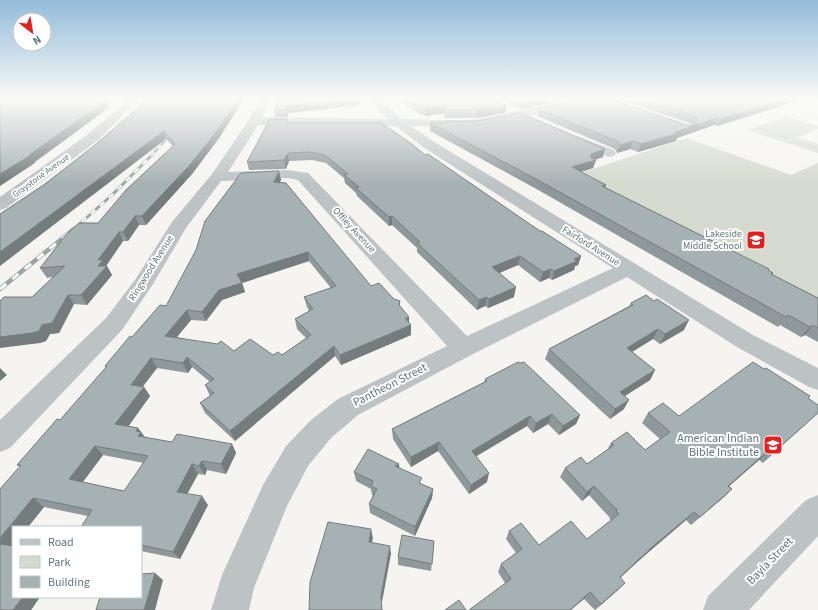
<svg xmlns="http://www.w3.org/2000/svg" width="818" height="610" font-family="'Source Sans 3',sans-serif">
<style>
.green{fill:#d5dacf}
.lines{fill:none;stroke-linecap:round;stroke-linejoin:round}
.minor{fill:#bdc3c5;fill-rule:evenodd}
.rail-far2-casing{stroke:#9ca6a9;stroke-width:2.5}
.rail-far1-casing{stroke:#9ca6a9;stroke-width:3}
.rail-casing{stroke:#9ca6a9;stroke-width:4.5}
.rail-far2{stroke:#fff;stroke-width:1.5;stroke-dasharray:5;stroke-linecap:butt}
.rail-far1{stroke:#fff;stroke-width:2;stroke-dasharray:6;stroke-linecap:butt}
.rail{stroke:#fff;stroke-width:3;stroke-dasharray:8;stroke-linecap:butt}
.wall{fill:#8f989a;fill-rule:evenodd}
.shaded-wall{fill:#747c7d}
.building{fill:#a6b1b3;stroke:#747c7d;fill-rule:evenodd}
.labels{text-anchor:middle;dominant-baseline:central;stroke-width:4;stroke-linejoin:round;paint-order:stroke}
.far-street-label{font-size:9px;fill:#5f777c;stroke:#fff}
.street-label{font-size:10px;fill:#5f777c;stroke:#fff}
.poi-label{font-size:10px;fill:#5f777c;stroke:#fff;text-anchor:end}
.near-street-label{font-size:12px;fill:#5f777c;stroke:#fff}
.near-poi-label{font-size:12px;fill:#5f777c;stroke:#fff;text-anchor:end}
</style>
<rect width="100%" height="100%" fill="#f5f4f0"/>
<path class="green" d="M786,117L818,126V129L784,142L747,130Z
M687,138L791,175L818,163V304L571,176Z
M798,138L818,144V153L785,142Z"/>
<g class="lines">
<path class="minor" d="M28,99H40L0,123V114Z
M129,99H140L97,141L6,208L0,210V197L87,135Z
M261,99H271L262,117L388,119L370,99H381L401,119C425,119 456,122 478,119C516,113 556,99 593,99L592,101L521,118L476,127L411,126L436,143L753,335L818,368V390L809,387L737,347L627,277L473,354L358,415L331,438L308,466L287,506L254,588L249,610H211L222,575L263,485L286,446L311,420L338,399L447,346L298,180L288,178L221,181L186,228L153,284L122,330L10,448L0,452V420L106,318L135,280L172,222L212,174L248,121ZM258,125L396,126L426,149L613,268L467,336L308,173L288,170L228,172Z
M577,136L614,150L616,153L614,156L609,157L572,143L571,140Z
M818,495V536L749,610H703L708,596L806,500Z"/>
<defs>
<path id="rail-far2" d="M151,156L174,131"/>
<path id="rail-far1" d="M73,230L113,194L152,155"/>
<path id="rail" d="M0,289L74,229"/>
</defs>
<use href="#rail-far2" class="rail-far2-casing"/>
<use href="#rail-far1" class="rail-far1-casing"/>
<use href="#rail" class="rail-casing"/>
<use href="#rail-far2" class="rail-far2"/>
<use href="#rail-far1" class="rail-far1"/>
<use href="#rail" class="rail"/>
</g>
<path class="wall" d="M0,99H62L0,100Z
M148,99H244L219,138L192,174L146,225H139L128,241H123L106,266H107L112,275L87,305L74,304L59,333L50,334L46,341L40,343L32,297L53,277L47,278L40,268L98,223L173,146L166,139L45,184L95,145Z
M400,99H493L506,106L505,113L476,118H444V113L426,116L421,115L405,104Z
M500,99H569L522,109Z
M618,99H740L757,104L759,103L746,99H803L717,126L714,125L677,138L676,141L638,152L630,149L617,153L615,149L537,116L538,109L687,125H693L692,124Z
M361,105L288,113V117H275L274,110Z
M446,121L603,157L595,160H596L593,168L581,172L606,185L605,188L773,273L772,275L818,298V342L805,335L801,337L780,325L778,327L533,187L430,131V123H446Z
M288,123L425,155L540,231L581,256L578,265L575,266L574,270L552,280L549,278L540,282L518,265L499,273L514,297L488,308L485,306L477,310L417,252V248L392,225L389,226L357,196L356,193L345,183L344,178L326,163L312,160L289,161L286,169L249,170L247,162Z
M281,180L279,183L371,286L394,299L400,301V307L409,323L411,325V335L341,365L335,356L235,441L205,413L200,403L210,396L205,385L210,382L192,367L188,373L157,368L143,386L150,396L128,426L138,428L145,438L172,442L232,444L236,453L226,474L207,470L205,475L198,474L187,494L208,505L180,559L141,551V527L44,507L28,527H13V597H40L31,610H0L20,467L17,465L60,420L106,368L105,366L132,337L166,306ZM309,261L331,288L304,297L307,307L309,311L295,319L297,329L306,338L282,355H273L234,351L177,337L191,320L206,321L222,300L245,292L242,283ZM103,455L144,463L124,491L83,482Z
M631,303L684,330L660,344L653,339L632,352L655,370L650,380L625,396L624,409L610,419L545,359L549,349L629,306Z
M485,379L580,415L576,424L559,435L548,424L533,433L527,426L476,456L487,482L469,494L438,451L411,467L393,439L392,429L484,382Z
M808,399L818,413L763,463L759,460L729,486L732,489L691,525L686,520L644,556L620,578L618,590L595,610L584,599L505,583L498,572L501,564L516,553L506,539L509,531L539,545L587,539L611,520L609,519L610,518L589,495L582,501L560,477L565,468L587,464L607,450L611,443L645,450L660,439L642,423L648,413L679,416Z
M399,468L421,484L433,489L432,498L415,536L370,513L369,504L373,496L372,495L371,489L356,481L354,472Z
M434,541L431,571L398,565V557Z"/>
<path class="shaded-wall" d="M238,99H244L219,138L192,174L146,225L142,216Z
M360,99L361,105L288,113V117L286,106Z
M541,99H569L522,109L523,103Z
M786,99H803L717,126L720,119Z
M107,100L110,107L35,162V163L0,186V174L29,155Z
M444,106V113L426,116V109Z
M506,106L505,113L476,118L477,110Z
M717,118L714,125L677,138L676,141L638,152L641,144L675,132Z
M164,131L166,139L0,266V252Z
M633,141L630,149L617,153L620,145Z
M605,149L603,157L593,160H596L593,168L570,175L572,167L591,154Z
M288,153L289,161L286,169L284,160Z
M279,171L281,180L276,191L274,182Z
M135,216L139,225L128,241L123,232Z
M392,216V225L389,226V217Z
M119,232L123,241L106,266H107L112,275L87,305L81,295L98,260Z
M308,252L309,261L242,283L245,292L222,300L206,321L202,312L219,290L237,274Z
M520,256L518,265L490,277L492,267Z
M581,256L578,265L575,266L574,270L552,280L554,271L574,259Z
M551,269L549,278L540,282L543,272Z
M516,287L514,297L488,308L489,299Z
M68,295L74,304L59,333L50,334L46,341L40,343L0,348V337L42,325Z
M487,297L485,306L477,310L479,300Z
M187,310L191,320L170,345L165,336Z
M409,317V326L411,325V335L341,365L340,355Z
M689,320L684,330L660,344L665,334Z
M813,325L805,335L801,337L810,327Z
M658,329L653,339L622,358L627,348Z
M334,346L335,356L235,441L230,431Z
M187,357L192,367L188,373L183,363Z
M151,358L157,368L137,394L131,385Z
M0,368L7,375L0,381Z
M655,370L650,380L615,402L620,392Z
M144,387L150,396L123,434L115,424Z
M629,400L624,409L610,419L615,409Z
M552,414L548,424L533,433L536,423Z
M580,415L576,424L559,435L563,426Z
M530,416L527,426L470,460L472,451Z
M138,428L148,441L138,436L136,431Z
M439,442L438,451L411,467V457Z
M232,444L236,453L226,474L221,464Z
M95,446L103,455L78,488L69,479Z
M769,450L759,460L719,495L728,486Z
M202,461L207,470L205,475L199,466Z
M192,464L198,474L184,500L177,492Z
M399,464L400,473L395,466Z
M489,473L487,482L469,494L471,485Z
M594,486L589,495L582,501L587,492Z
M433,489L432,498L415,536V527Z
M732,489L723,498L691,525L700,517Z
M202,496L208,505L180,559L173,552Z
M33,498L44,507L28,527H13V546L0,545V538Z
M694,512L686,520L644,556L613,584L620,577L651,548Z
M371,529L373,538L370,550L369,542Z
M390,546L391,554L382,602V610L381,596Z
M155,573L163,580L155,610H144Z
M625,583L618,590L595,610L601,604Z
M590,592L584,599L571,610H570Z
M23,597H40L31,610H13Z"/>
<path class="building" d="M148,99H238L217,131L189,166L142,216H135L123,232H119L98,260H103L98,266H107L81,295H68L52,323L42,325L39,331L32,333L0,337V301L4,297H32L65,266L40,268L65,236L79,223H98L126,190L175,144L164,131L0,252V214L45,184L95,145Z
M279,99H358L286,106L287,110H274Z
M407,99H493L506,106L477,110H445L444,106L426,109L421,108Z
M515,99H541L523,103Z
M582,99H610L687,125H695L698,122L695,116L641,99H740L757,104L765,100L764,99H786L720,119L717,118L675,132L679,133L641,144L633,141L620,145L617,141L538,109Z
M107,100L29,155H31L0,174V102Z
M521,113L605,149L591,154L594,155L590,156L593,157L591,158L596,160L572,167L606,185L602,186L769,269L768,270L773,273L771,274L818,298V328L813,325L810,327L788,315L786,317L534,178L430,123H446V121H477Z
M270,119H287V123H381L412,144L425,155L428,154L540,231H542L581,256L574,259L577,261L554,271L551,269L543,272L520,256L492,267L516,287L489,299L487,297L479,300L417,243L420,242L392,216L389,217L356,188L359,187L344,175L348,174L325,155L310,152L288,153L284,160L247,162Z
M279,171L274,182L286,183L371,286L379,283L394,299L400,301L399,305L409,317L405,318L411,325L340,355L334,346L230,431L200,403L214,393L205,385L214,379L187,357L183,363L151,358L131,385L144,387L115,424L138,428L136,431L141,432L138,436L172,442L177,434L232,444L221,464L202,461L199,466L192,464L177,492L202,496L173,552L141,545V527H81L92,510L33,498L0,538V489L21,465H17L57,419L60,420L107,366H105L130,336L132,337L160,305L166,306L196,250L205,221L241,173ZM308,252L336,286L304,297L313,309L295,319L311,335L282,355L278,352L273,355L250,339L234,351L221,341L218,344L165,336L187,310L202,312L219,290L242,283L237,274ZM95,446L148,456L124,491L69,479Z
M646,295L654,301L657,299L689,320L665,334L658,329L627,348L655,370L620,392L629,400L615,409L549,349L633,305L631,303Z
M518,362L520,363L524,362L580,415L563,426L552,414L536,423L530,416L472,451L489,473L471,485L439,442L411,457L392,429L487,381L485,379Z
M753,362L764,369L766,368L810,396L808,398L818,405V413L773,453L769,450L728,486L732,489L700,517L694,512L651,548L620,577L625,583L601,604L590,592L570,610H469L511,579L501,564L522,549L509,531L521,523L539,545L571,521L587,539L619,514L616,511L617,510L594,486L587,492L565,468L581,457L587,464L614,445L611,443L627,432L645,450L670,432L648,413L663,403L679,416Z
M368,449L399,464L395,466L422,478L419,483L433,489L415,527L369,504L377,489L371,486L373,481L354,472Z
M328,522L371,529L369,542L390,546L381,596L382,610H309L310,582Z
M402,535L434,541L432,564L398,557Z
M0,544L13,546V597H23L13,610H0Z
M155,573L144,610H96L100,597H141V574Z
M459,600L466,610H445Z"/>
<linearGradient id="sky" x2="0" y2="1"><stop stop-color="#93bbda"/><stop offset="0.54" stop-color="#fafaf8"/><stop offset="1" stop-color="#fafaf8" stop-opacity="0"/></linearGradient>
<rect width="818" height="184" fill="url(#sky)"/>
<defs>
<symbol id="school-square" viewBox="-11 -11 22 22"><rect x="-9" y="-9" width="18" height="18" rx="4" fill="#e71e1e" stroke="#fff"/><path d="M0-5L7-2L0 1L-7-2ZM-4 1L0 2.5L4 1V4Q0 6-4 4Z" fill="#fff"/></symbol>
<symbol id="university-square" viewBox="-11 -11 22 22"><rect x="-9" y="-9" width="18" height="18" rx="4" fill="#e71e1e" stroke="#fff"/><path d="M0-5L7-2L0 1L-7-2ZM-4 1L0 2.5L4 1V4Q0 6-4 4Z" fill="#fff"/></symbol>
</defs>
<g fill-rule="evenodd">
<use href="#school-square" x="745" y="229" width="22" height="22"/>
<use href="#university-square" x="762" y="434" width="22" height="22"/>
</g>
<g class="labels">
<g class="far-street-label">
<text transform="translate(41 176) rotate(-36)">Graystone Avenue</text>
</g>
<g class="street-label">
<text transform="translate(354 230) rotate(47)">Offley Avenue</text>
<text transform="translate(591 246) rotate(32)">Fairford Avenue</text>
<text transform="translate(151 268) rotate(-58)">Ringwood Avenue</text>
</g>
<g class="poi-label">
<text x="742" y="234">Lakeside<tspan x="742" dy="12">Middle School</tspan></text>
</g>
<g class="near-street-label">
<text transform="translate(390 385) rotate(-27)">Pantheon Street</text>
<text transform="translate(770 561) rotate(-46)">Bayla Street</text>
</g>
<g class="near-poi-label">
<text x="759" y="438">American Indian<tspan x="759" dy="14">Bible Institute</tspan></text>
</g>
</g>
<rect x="12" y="526" width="130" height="72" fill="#ffffff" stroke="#bfc9cb"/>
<rect x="20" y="539" width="20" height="6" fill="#bdc3c5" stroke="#bfc9cb"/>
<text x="48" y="546" font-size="12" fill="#5f777c">Road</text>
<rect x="20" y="556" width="20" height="12" fill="#d5dacf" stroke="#bfc9cb"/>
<text x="48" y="566" font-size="12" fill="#5f777c">Park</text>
<rect x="20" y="576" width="20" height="12" fill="#a6b1b3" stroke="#bfc9cb"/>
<text x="48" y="586" font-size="12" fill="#5f777c">Building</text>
<g transform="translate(32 32) rotate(149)"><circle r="19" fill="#ffffff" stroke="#bfc9cb"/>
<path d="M0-3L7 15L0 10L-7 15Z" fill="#e71e1e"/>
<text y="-6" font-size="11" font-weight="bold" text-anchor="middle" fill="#5f777c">N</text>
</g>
</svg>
